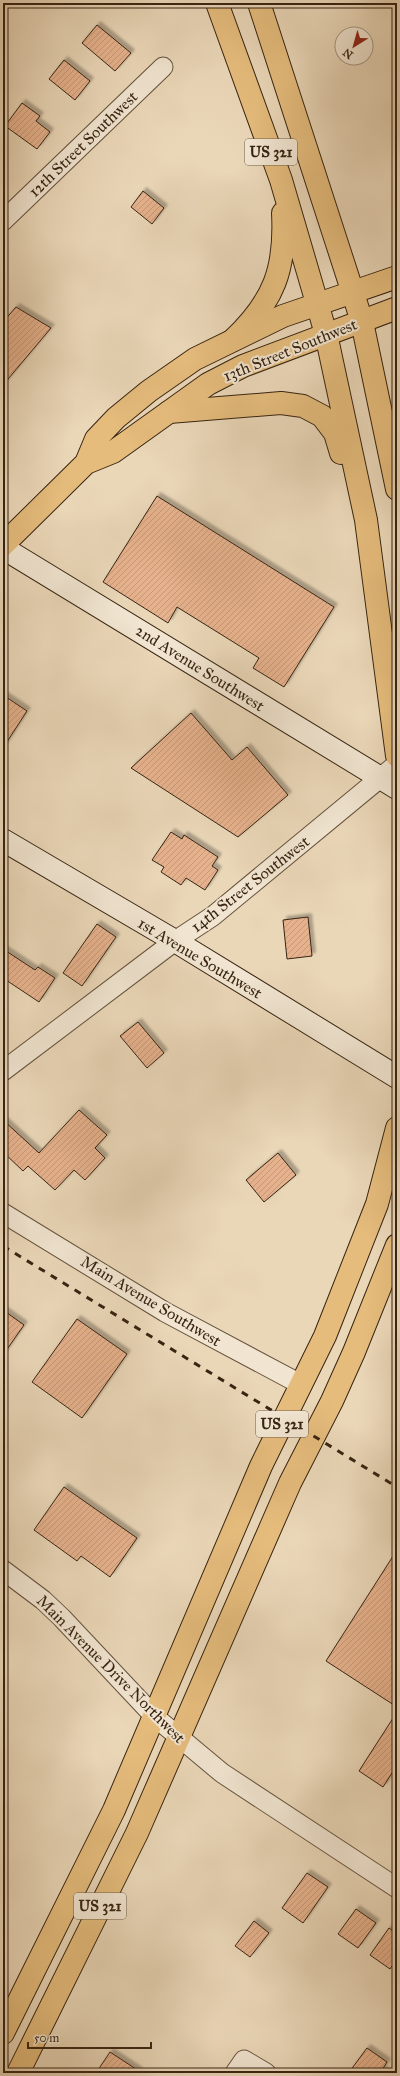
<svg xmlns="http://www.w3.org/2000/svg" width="400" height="2076" font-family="'IM FELL Great Primer',serif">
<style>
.building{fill:url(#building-hatch);stroke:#372412;filter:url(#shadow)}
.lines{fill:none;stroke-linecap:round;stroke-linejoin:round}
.minor-casing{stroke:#64513c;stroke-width:21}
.secondary-casing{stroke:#372412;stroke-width:24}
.primary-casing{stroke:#372412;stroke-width:24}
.trunk-casing{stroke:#372412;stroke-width:24}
.motorway-casing{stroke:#372412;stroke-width:24}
.minor{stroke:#f1e5d1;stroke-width:19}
.secondary{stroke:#f1e5d1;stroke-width:22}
.primary{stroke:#e5bc7c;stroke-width:22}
.trunk{stroke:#e5bc7c;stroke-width:22}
.motorway{stroke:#e5bc7c;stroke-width:22}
.rail{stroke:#372412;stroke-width:3;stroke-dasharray:7 7;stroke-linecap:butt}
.labels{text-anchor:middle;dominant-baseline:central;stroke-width:4;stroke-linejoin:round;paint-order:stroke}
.shield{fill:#f1e5d1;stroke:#6f5e4b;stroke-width:1}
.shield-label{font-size:15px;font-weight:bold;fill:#372412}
.street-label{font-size:16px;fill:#372412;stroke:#f1e5d1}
</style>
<defs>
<pattern id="building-hatch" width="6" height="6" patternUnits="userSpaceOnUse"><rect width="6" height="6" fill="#e6b28d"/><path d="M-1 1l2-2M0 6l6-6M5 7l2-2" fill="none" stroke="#c69979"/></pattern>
<filter id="shadow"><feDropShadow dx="3.5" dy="-3.5" stdDeviation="1" flood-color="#0004"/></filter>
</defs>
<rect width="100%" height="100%" fill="#ead7b8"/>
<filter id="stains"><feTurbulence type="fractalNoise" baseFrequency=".005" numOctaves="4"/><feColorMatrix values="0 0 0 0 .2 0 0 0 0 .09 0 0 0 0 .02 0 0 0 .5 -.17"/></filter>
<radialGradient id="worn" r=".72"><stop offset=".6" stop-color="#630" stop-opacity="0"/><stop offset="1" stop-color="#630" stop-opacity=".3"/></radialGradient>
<path class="building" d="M97,25L131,53L115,71L82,43Z
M64,60L90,81L75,100L49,79Z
M22,103L40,116L36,121L50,132L37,149L5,126Z
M143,191L164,208L152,224L131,207Z
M16,307L51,328L3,385V322Z
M157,496L334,607L284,687L253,668L259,658L177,607L168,623L103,582Z
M3,695L27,711L3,748Z
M191,713L232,760L247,747L288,795L238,837L131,768Z
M171,832L182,839L184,835L218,857L212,866L218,870L205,890L186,878L181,885L161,872L164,867L152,860Z
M308,917L312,956L287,959L283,920Z
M97,924L116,937L82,986L63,973Z
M3,949L35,970L38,967L55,978L39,1002L3,978Z
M138,1022L164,1053L147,1068L120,1036Z
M79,1110L107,1135L95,1148L105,1158L85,1180L74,1170L55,1190L28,1166L23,1171L3,1152V1120L39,1153Z
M278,1153L296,1175L264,1202L246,1180Z
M3,1310L24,1325L3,1355Z
M77,1319L127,1354L82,1418L32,1382Z
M64,1487L137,1538L110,1577L81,1556L77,1561L34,1530Z
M397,1550V1707L326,1661Z
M397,1712V1765L383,1787L359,1771Z
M307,1873L328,1887L303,1923L282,1908Z
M356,1909L376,1923L358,1948L338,1934Z
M254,1921L269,1933L250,1957L235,1946Z
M389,1928L397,1934V1959L390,1969L370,1955Z
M367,2048L387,2062L382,2070L387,2073H353L350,2071Z
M110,2052L139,2071L138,2073H96Z"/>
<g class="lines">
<defs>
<path id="minor" d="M3,221L163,67
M3,1071L175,941L213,916L397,764
M3,1213L165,1312L302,1385
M3,1570L43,1600L62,1618L155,1717L222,1773L397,1888
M235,2073L244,2060L266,2073"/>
<path id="secondary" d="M3,548L397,788
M3,840L175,941L397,1077"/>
<path id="primary" d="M86,463L113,452L208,384L243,366L397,308
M3,545L86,463L96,439L116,418L149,391L195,359L283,316L397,277"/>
<path id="trunk" d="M353,293L362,322L397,489
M317,303L326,334L366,520L397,756
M169,412L281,403L303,406L322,416L335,433L341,453
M3,2033L114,1810L261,1466L325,1336L377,1204L397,1128
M18,2073L137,1833L290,1483L332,1401L354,1352L397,1245"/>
<path id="motorway" d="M217,3L281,180L317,303
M259,3L353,293
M233,340C274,301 286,269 283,213"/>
</defs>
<use href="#minor" class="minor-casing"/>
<use href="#secondary" class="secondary-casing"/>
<use href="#primary" class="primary-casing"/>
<use href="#trunk" class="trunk-casing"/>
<use href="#motorway" class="motorway-casing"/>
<use href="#minor" class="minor"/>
<use href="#secondary" class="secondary"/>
<use href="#primary" class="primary"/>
<use href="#trunk" class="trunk"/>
<use href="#motorway" class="motorway"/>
<path class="rail" d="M3,1246L397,1487"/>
</g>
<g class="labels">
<g class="shield">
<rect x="245" y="139" width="52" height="26" rx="3"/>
<rect x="256" y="1411" width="52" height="26" rx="3"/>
<rect x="74" y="1893" width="52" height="26" rx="3"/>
</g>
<g class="shield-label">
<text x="271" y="152">US 321</text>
<text x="282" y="1424">US 321</text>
<text x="100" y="1906">US 321</text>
</g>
<g class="street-label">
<text transform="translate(83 144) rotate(-44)">12th Street Southwest</text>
<text transform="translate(290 350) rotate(-22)">13th Street Southwest</text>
<text transform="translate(200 668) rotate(32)">2nd Avenue Southwest</text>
<text transform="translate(250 884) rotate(-38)">14th Street Southwest</text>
<text transform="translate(200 958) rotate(31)">1st Avenue Southwest</text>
<text transform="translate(151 1301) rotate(31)">Main Avenue Southwest</text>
<text transform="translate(111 1669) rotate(45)">Main Avenue Drive Northwest</text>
</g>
</g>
<rect width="400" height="2076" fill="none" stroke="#ead7b8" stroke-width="16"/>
<rect x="4" y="4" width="392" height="2068" fill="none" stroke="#372412" stroke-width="2"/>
<rect x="8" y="8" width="384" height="2060" fill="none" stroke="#372412"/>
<g transform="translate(354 46) rotate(217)"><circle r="19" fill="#f1e5d1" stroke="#a79885"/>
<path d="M0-3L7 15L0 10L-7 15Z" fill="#8f2418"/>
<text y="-6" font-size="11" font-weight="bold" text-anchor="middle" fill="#372412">N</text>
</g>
<path d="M28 2042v6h123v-6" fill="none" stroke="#372412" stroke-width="2"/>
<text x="34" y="2042" font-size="12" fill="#372412" stroke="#f1e5d1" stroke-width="3" paint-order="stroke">50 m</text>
<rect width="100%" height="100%" filter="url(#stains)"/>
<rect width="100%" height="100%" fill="url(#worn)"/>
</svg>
